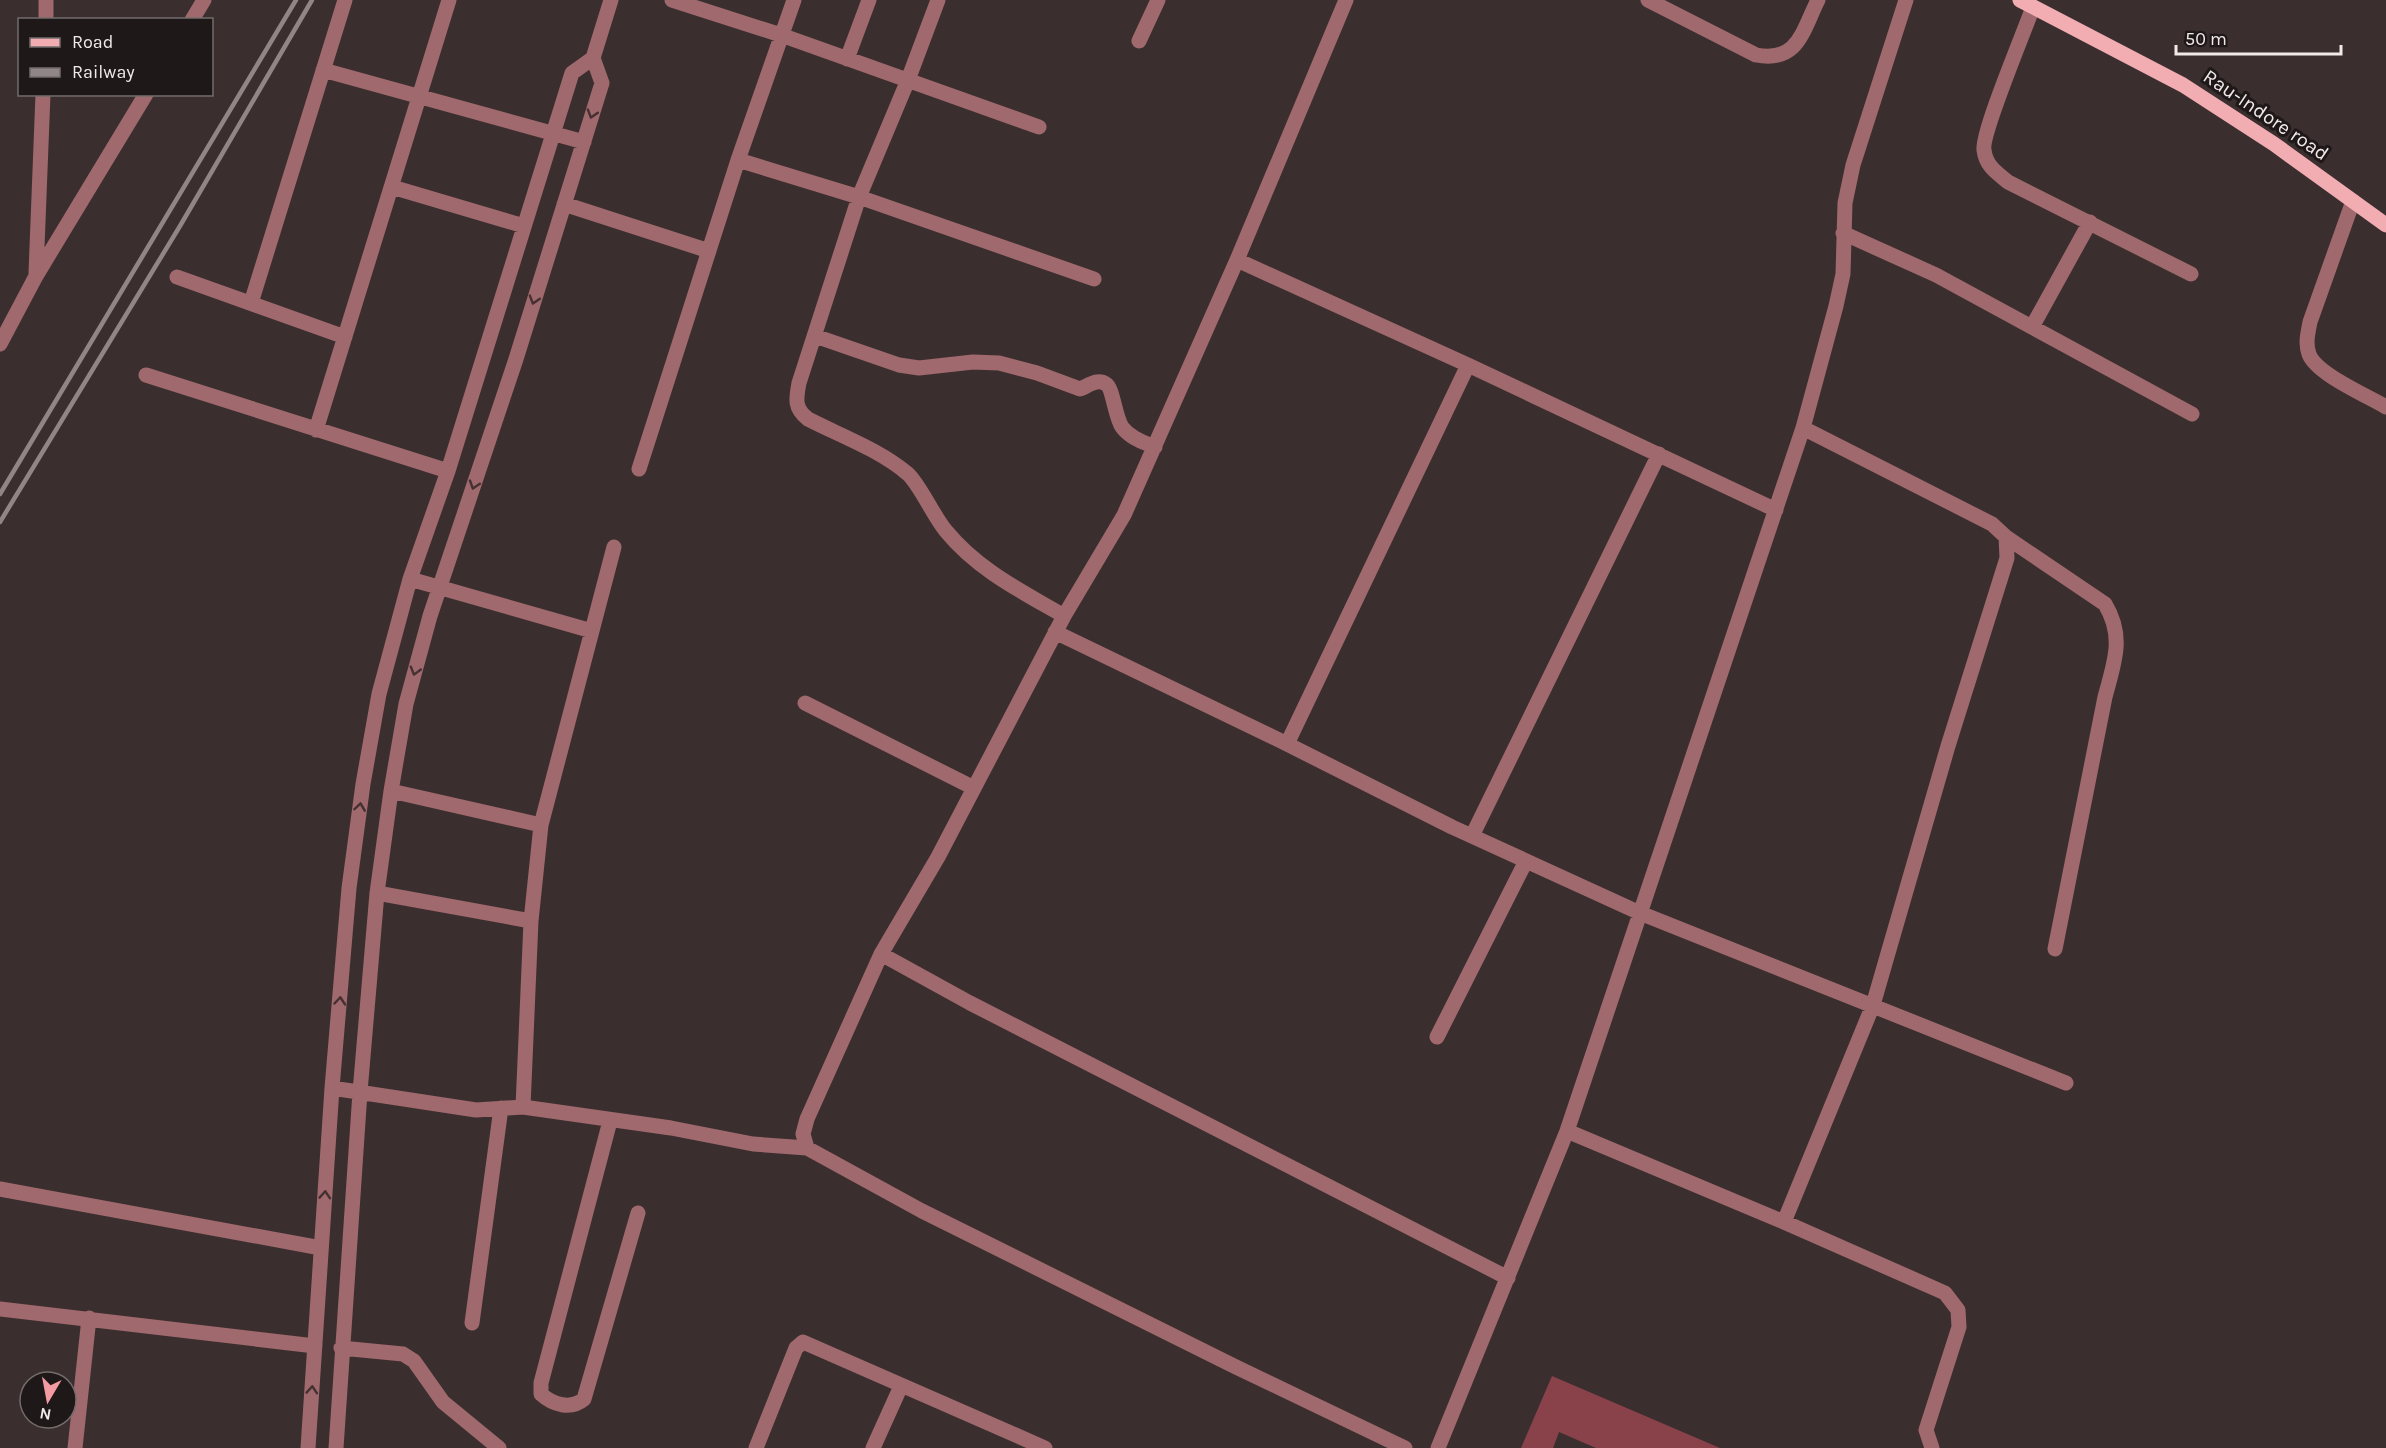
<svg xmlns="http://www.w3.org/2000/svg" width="2386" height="1448" font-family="Karla,sans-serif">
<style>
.building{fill:#8a424a}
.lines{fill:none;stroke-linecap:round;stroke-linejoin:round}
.minor{stroke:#a0696d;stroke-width:15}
.major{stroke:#f2adb2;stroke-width:15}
.rail{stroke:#918687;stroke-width:4.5}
.oneway{stroke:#453032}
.labels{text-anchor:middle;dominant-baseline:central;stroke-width:6;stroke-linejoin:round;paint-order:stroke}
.street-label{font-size:20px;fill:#f2e9e9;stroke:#1e1819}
</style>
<rect width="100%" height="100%" fill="#3b2e2f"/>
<path class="building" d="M1552,1376L1720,1448H1596L1559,1432L1553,1448H1521Z"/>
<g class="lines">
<path class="minor" d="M672,0L781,35L1039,127
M938,0L908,80L859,197L799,383C796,399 794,408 808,419C841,436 880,450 908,474C920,485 934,517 946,531C978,570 1021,591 1064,616
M1346,0L1237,260L1124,515L1064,616L938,857L881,954L807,1119L803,1134L807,1148L922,1211L1236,1367L1405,1448
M1648,0L1756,55C1798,63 1802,32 1818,0
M2033,7C2025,30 1981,134 1984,150C1986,166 1996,172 2008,182L2191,274
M46,20V0
M192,20L204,0
M1139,41L1158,0
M847,59L869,0
M323,70L584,142
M738,160L859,197L1094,279
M392,187L524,226
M2353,201L2310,322C2308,333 2305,343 2309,354C2316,374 2368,396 2386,407
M564,204L709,251
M1843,233L1936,275L2192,414
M1237,260L1468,365L1776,510
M36,273L43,94
M177,277L345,337
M251,303L345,0
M2032,327L2090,222
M815,336L899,365L919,368L973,362L999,363L1037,373L1080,389C1088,386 1097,378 1106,384C1113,388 1115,417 1122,427C1130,438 1143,442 1155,447
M0,344L36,276L146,94
M146,375L448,471
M316,430L449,0
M639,469L738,160L794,0
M2006,537L2105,604C2125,637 2114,663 2105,697L2055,949
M410,579L592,631
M1055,632L1277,739L1452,827L1640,913L2066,1083
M805,703L974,788
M1287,744L1468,365
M391,791L541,825
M1472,836L1659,454
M377,893L531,921
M881,954L970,1003L1508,1278
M1437,1037L1526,861
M332,1088L476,1110L523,1107L671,1128L753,1144L807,1148
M523,1107L531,921L541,825L614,547
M610,1121L541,1383V1394C553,1405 571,1410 584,1399L638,1213
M1567,1131L1784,1222L1945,1293L1958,1310L1959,1327L1926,1430L1932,1448
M0,1189L321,1248
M1784,1222L1873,1005L1948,746L2007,558L2006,537L1992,524L1803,428
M0,1309L315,1346
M472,1323L501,1108
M341,1348L403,1354L414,1361L443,1402L499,1448
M75,1448L89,1318
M308,1448L332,1088L349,888L363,784L379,694L410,579L448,471L572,73L593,58
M336,1448L360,1092L377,893L391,791L406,704L430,616L516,359L602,83L593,58L611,0
M756,1448L796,1348L803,1342L1045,1448
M873,1448L901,1386
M1438,1448L1567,1131L1803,428L1836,306L1843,274L1845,203L1853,165L1906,0"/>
<path class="major" d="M2020,0L2183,85L2274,144L2386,225"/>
<path class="rail" d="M0,494L296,0
M0,522L180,226L312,0"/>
</g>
<defs><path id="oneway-chevron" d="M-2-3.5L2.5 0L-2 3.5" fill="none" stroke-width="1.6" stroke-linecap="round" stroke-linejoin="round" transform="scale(1.5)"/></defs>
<g class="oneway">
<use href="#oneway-chevron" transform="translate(592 114) rotate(107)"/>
<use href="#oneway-chevron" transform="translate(534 300) rotate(107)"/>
<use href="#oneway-chevron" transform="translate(474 485) rotate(108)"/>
<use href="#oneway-chevron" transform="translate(415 671) rotate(106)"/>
<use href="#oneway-chevron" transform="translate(360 807) rotate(-82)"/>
<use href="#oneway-chevron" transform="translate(340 1001) rotate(-85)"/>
<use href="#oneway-chevron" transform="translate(325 1195) rotate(-86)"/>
<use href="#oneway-chevron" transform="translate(312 1390) rotate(-86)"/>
</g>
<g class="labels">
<g class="street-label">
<text transform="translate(2266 115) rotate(34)">Rau-Indore road</text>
</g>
</g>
<rect x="18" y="18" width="195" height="78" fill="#1e1819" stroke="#736c6c" stroke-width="1.5"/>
<rect x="30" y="38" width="30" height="9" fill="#f2adb2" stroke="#736c6c" stroke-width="1.5"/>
<text x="72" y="48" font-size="18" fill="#f2e9e9">Road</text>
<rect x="30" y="68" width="30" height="9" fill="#918687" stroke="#736c6c" stroke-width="1.5"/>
<text x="72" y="78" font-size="18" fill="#f2e9e9">Railway</text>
<g transform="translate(48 1400) rotate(190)"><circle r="28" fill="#1e1819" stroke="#736c6c" stroke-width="1.5"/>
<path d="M0-4.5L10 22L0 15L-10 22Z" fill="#f49aa2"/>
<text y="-9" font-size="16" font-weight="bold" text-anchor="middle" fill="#f2e9e9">N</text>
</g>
<path d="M2176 45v9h165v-9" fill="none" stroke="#f2e9e9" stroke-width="3"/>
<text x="2185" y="45" font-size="18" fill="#f2e9e9" stroke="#1e1819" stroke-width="4.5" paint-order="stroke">50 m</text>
</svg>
